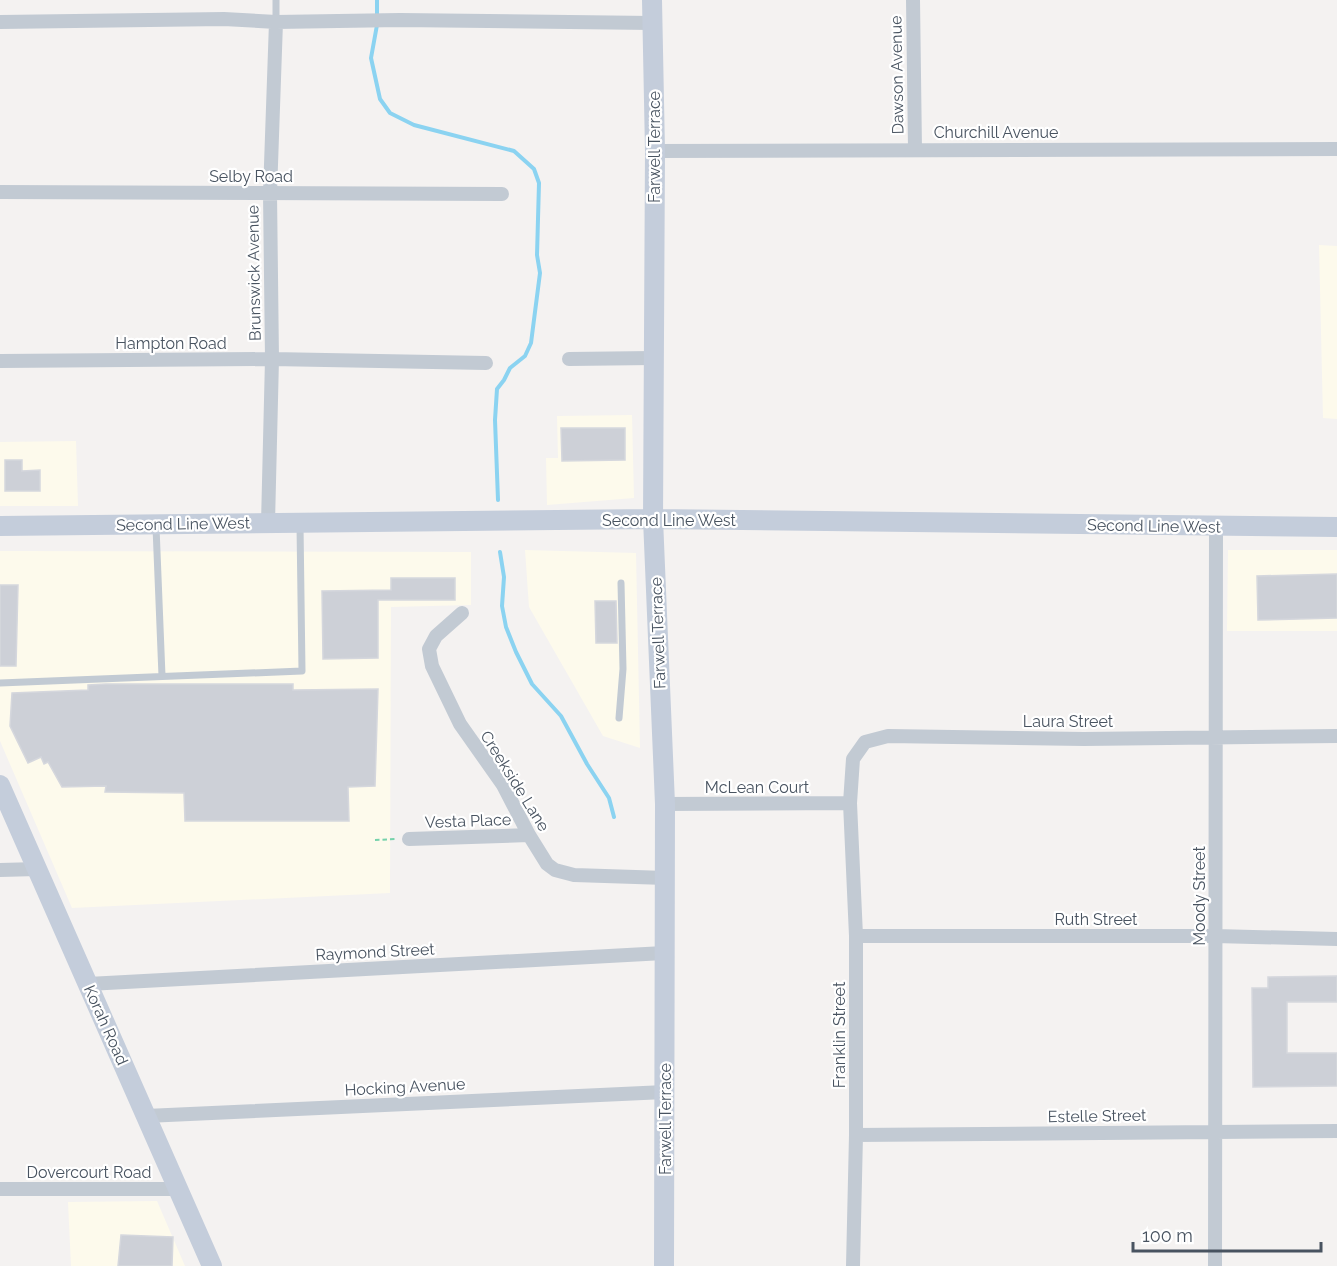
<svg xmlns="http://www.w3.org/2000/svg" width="1337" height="1266" font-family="Raleway,sans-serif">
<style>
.commercial{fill:#fdfaec}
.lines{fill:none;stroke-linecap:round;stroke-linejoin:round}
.stream{stroke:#8bd3f1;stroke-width:4}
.building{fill:#cdd0d7;stroke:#d5d7dd;stroke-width:1.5}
.path{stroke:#75d2ab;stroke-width:2;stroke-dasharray:4.5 3;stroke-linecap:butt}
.lane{stroke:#c2cad3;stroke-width:7}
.street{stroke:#c2cad3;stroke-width:14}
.secondary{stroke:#c4cddb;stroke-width:20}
.labels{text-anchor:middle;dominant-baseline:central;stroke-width:4.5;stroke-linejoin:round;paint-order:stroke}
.street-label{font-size:16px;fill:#485360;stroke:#fff}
</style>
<rect width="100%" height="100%" fill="#f4f2f1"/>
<path class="commercial" d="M1319,245L1337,246V419L1323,418Z
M632,415L634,498L547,505L546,458H558L557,416Z
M76,441L78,506H0V442Z
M525,550L636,553L640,748L603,736L529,607Z
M1228,550H1337V631H1227Z
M0,551L471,552V605L391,607L390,893L72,908L0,741Z
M157,1201L185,1266H71L68,1202Z"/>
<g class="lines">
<path class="stream" d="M377,17V0
M377,25L371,58L380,99L390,113L414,125L514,151L534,169L539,183L537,255L540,273L531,343L525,356L510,368L504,380L497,389L495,420L498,500
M500,552L504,577L502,606L506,627L516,652L532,684L561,716L587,764L609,798L614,817"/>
</g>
<path class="building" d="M561,428H625V460L562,461Z
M5,460H22V471L40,470V491H5Z
M1337,574V618L1258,620L1257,576Z
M391,578H455V600H378V658L323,659L322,591L391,590Z
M0,585H18L16,666H0Z
M595,601H616L617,643H596Z
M106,684H293V690L378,689L375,786L348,787L349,821H185L184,793L105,792L106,786L62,787L48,762L44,764L41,757L28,763L10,726L12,693L88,690V685Z
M1337,976V1002H1287V1053H1337V1086L1253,1087L1252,988H1268V977Z
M121,1235L173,1237L172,1266H118Z"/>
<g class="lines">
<path class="path" d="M375,840L397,839"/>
<path class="lane" d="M276,22V0
M156,527L162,676
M0,683L302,671L300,525
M619,718L623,669L621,583"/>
<path class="street" d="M913,0L915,149
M0,22L224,19L276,22L400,20L652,23
M655,151L1337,149
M0,192L502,194
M569,359L653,358
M0,361L272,359L486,363
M268,523L272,359L270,193L276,22
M462,613L436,636L429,649L432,666L460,724L503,785L529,835L547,864L555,870L574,875L666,878
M665,804L850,803
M409,839L529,835
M0,870L37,869
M856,936H1215L1337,939
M88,984L664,953
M146,1116L665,1092
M856,1135L1337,1131
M0,1189H178
M853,1266L856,1135V936L850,803L853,759L865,742L888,736L1084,739L1337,736
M1215,1266L1216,527"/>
<path class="secondary" d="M652,0L655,151L653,519L665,804L664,1266
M0,526L653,519L1337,527
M0,785L212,1266"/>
</g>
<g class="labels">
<g class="street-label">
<text transform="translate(897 75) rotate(-91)">Dawson Avenue</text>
<text x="996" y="132">Churchill Avenue</text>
<text transform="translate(654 147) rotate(-90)">Farwell Terrace</text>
<text x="251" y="176">Selby Road</text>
<text transform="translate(254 273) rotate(-91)">Brunswick Avenue</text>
<text x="171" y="343">Hampton Road</text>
<text x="669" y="520">Second Line West</text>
<text transform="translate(183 524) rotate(-1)">Second Line West</text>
<text transform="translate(1154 526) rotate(1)">Second Line West</text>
<text transform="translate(658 633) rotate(-92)">Farwell Terrace</text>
<text x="1068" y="721">Laura Street</text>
<text transform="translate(515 781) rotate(58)">Creekside Lane</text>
<text x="757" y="787">McLean Court</text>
<text transform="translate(468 821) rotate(-2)">Vesta Place</text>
<text transform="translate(1199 896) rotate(-90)">Moody Street</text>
<text x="1096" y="919">Ruth Street</text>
<text transform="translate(375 952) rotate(-3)">Raymond Street</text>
<text transform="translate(106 1025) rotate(66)">Korah Road</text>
<text transform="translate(839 1035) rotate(-90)">Franklin Street</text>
<text transform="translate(405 1087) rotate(-3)">Hocking Avenue</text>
<text transform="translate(1097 1116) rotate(-1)">Estelle Street</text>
<text transform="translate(665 1119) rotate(-90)">Farwell Terrace</text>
<text x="89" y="1172">Dovercourt Road</text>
</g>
</g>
<path d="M1133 1242v9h188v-9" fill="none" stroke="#485360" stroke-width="3"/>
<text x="1142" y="1242" font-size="18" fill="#485360" stroke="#ffffff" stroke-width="4.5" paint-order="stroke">100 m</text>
</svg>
